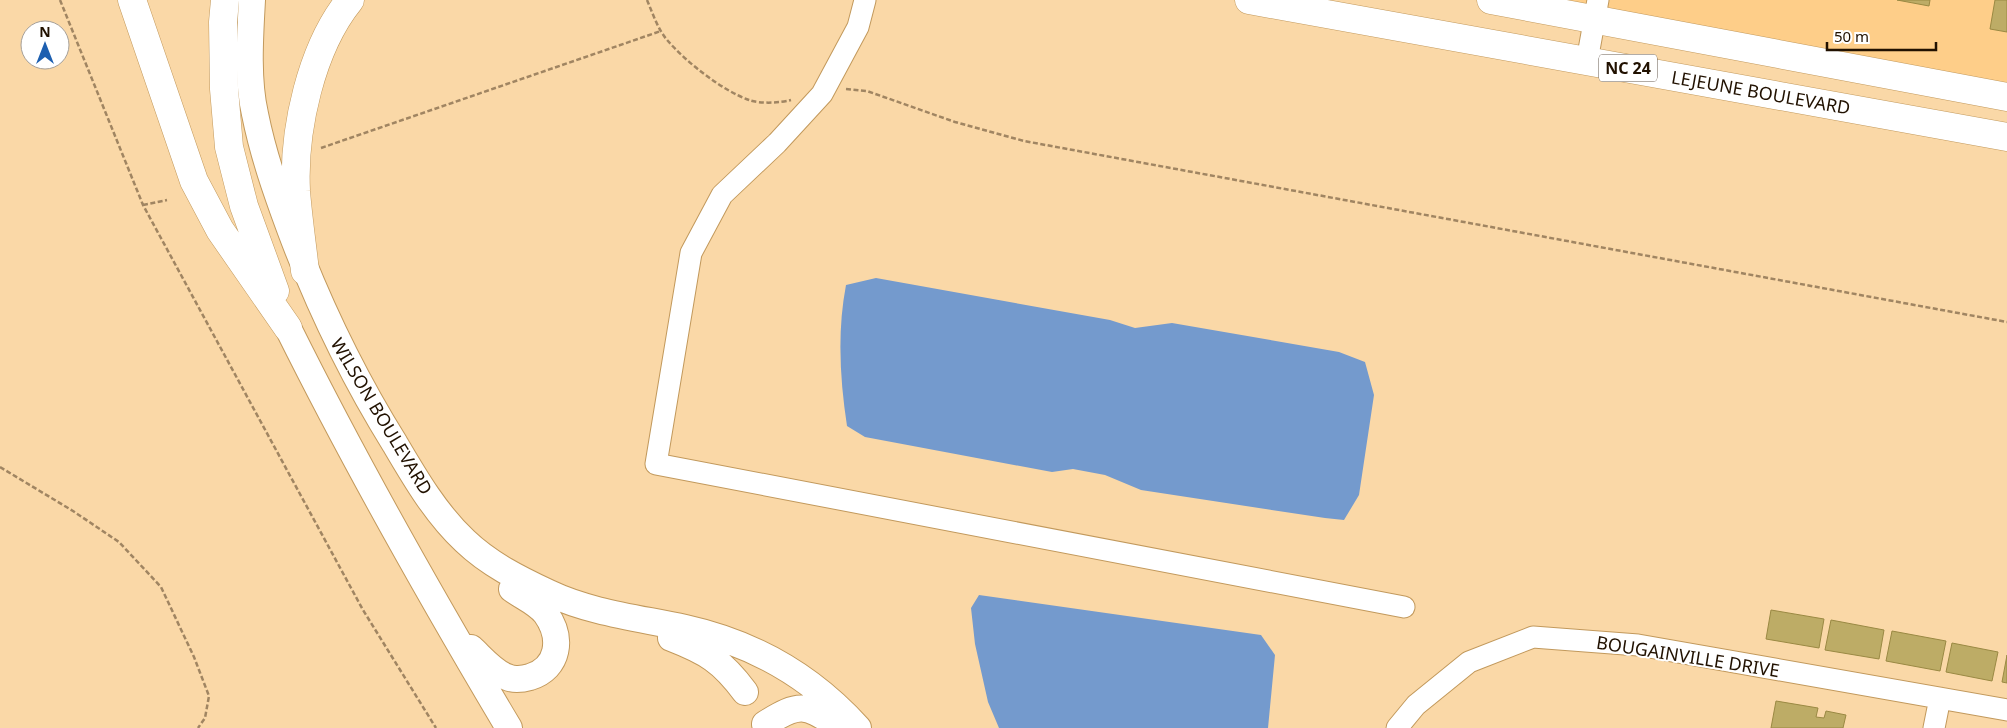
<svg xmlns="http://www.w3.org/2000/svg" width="2007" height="728" font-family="'Noto Sans',sans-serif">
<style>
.built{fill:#fece89}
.water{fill:#749acd}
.building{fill:#bdac66;stroke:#9a8943}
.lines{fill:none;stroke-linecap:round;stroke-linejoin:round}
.minor-casing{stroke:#c2995c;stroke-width:23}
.major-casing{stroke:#c2995c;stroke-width:28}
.highway-casing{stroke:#c2995c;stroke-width:29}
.path{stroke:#a08562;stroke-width:2.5;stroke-dasharray:5 2.5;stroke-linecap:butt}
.minor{stroke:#fff;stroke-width:21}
.major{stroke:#fff;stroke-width:26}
.highway{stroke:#fff;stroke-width:28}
.labels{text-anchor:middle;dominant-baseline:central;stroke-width:4;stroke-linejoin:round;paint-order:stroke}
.shield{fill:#fff;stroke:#64584c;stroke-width:1}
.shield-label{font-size:16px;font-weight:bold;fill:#211100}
.street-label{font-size:18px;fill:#211100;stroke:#fff}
</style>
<rect width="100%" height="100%" fill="#fad8a7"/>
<path class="built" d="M1491,0H2007V97Z"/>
<path class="water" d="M876,278L1110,320L1135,328L1172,323L1339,352L1365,362L1374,395L1359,495L1344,520L1325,518L1141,490L1105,475L1073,469L1052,472L865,437L847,426C840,380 837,332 846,285Z
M979,595L1261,635L1275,655L1268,728H999L988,702L975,644L971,608Z"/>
<path class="building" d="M1897,0H1930L1929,6Z
M1995,0H2007V32L1990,29Z
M1771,610L1824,619L1819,648L1766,639Z
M1831,620L1884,630L1879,659L1825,650Z
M1892,631L1946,641L1940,671L1886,661Z
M1952,643L1998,652L1992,681L1946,672Z
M2007,655V683L2002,682Z
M1776,701L1818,708L1816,717L1824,718L1826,711L1846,715L1843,728H1771Z"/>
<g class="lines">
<defs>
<path id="minor" d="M865,0L858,27L822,94L777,143L722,195L691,253L656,464L1404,607
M1587,61L1598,0
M1397,728L1416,705L1469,662L1533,637L1638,645L2007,710
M1934,728L1940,698"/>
<path id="major" d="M252,0C250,36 247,79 255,114C263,154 276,191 290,229C318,304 352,375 395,444C415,478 436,514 465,541C489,564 519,579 549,593C591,613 639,618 685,628C753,643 811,676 858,728
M288,328C356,465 431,597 509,728
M671,638C707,652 722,661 745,692
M471,648C481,657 493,672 507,677C513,680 523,679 530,677C559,668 563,638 546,614C538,603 523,597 512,589
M765,724C803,700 806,706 842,728"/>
<path id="highway" d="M132,0L194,181L220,230L288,328
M225,0L223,22L224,89L229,147L244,206L275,291
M1249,0L2007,137
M1491,0L2007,97
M305,271C302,244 298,217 296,191C293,130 311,48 350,0"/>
</defs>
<use href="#minor" class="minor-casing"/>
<use href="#major" class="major-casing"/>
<use href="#highway" class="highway-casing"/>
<path class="path" d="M60,0L143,205L363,610L436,728
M647,0C653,14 658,30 668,41C686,62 723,91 749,100C760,104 780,103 791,100
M846,89L867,91L955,122L1024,141L2007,322
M321,148L661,31
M143,205L167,200
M0,467L73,511L119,542L161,587L194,657L209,696L205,718L198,728"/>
<use href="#minor" class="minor"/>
<use href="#major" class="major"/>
<use href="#highway" class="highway"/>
</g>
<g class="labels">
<rect class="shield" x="1599" y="54.5" width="58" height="27" rx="4"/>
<g class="shield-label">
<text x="1628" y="68">NC 24</text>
</g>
<g class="street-label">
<text transform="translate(1761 92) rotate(10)">LEJEUNE BOULEVARD</text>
<text transform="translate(382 416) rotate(59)">WILSON BOULEVARD</text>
<text transform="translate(1688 656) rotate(9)">BOUGAINVILLE DRIVE</text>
</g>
</g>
<g transform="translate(45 45)"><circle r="24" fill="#ffffff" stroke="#a6a099"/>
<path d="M0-4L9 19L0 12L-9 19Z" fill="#1d5fb0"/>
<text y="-8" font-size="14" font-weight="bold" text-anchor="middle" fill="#211100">N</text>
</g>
<path d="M1827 42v8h109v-8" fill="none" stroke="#211100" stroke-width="2.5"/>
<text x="1834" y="42" font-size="15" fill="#211100" stroke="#ffffff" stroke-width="4" paint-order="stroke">50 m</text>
</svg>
